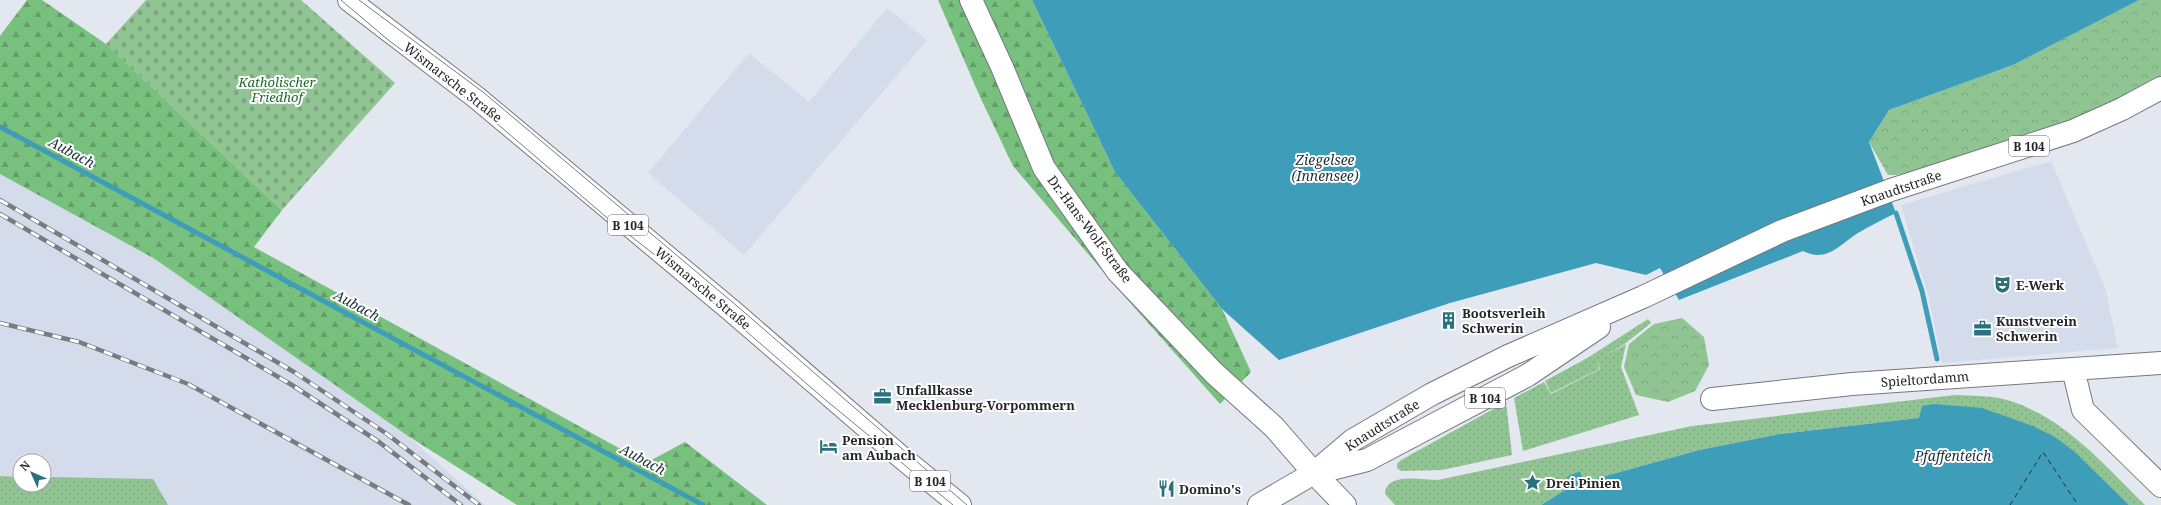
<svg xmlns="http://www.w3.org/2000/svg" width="2161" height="505" font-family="'Noto Serif',serif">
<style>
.built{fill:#d4dbea;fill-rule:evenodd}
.grass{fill:url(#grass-dots)}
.forest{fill:url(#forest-firs)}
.cemetery{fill:url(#cemetery-stones)}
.park{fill:url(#park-crowns)}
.water{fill:#3e9db8}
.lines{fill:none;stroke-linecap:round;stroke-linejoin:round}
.stream{stroke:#3e9db8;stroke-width:5}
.ferry{stroke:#1c3238;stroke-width:1;stroke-dasharray:5 4;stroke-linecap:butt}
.minor-casing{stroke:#74777e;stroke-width:24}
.major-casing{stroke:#74777e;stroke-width:24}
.minor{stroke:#fff;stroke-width:22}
.major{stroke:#fff;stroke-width:22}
.tram{stroke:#787b80;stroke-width:1}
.rail-casing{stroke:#787b80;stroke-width:4.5}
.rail{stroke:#fff;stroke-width:3;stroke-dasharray:9;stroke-linecap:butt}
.labels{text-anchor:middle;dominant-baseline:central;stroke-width:4;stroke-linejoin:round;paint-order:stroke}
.shield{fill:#fff;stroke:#666769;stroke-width:1}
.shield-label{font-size:12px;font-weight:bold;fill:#252629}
.park-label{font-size:13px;font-style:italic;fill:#1e6729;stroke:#fff}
.street-label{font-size:13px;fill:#252629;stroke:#fff}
.poi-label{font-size:13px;font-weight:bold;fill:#252629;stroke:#fff;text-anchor:start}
.water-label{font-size:14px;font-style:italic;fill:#1c3238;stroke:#fff}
</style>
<defs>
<pattern id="grass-dots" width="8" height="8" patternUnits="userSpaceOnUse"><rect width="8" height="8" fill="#90c493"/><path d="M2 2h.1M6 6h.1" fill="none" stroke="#7ca87f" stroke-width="1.8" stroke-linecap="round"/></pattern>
<pattern id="forest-firs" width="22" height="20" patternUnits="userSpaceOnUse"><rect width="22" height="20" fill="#78c07d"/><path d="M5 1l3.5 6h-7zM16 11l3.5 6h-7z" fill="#629c66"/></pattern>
<pattern id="cemetery-stones" width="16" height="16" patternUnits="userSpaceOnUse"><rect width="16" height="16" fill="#90c493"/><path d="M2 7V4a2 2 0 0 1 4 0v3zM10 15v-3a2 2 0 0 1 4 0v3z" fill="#7ca87f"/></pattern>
<pattern id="park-crowns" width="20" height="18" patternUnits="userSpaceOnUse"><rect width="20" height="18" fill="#90c493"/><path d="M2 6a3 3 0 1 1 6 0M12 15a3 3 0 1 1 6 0" fill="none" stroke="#7ca87f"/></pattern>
</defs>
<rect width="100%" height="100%" fill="#e3e7ef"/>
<path class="built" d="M887,8L927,40L744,255L648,173L749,53L809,102Z
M2051,161L2105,288L2118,348L1942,363L1929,298L1901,205Z
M0,174L159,261L408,436L485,505H0ZM20,461H44V485H20Z"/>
<path class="grass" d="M1648,319L1651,323L1626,343L1601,358L1626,344L1621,367L1639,415L1523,451L1514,398L1544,382L1551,394L1600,369L1597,361L1599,369L1551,393L1545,381L1589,357Z
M1955,395C1973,396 1993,395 2010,401C2065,418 2105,466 2145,505H2129L2075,452L1920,418L1780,434L1699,450L1584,482L1580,471L1570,487L1541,505H1395L1385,494C1386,472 1422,480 1438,480L1692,426Z
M1506,402L1512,455L1442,470L1401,471L1397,468V464L1401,460Z
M0,476L20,477V485H44V477L153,479L168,505H0Z"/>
<path class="forest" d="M27,0H42L106,44L282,210L254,247L646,463L685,442L767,505H517L408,436L155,259L0,174V36Z
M938,0H1032L1115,172L1222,309L1251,372L1220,404L1118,289L1013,166L981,99Z"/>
<path class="cemetery" d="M146,0H301L395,83L282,210L106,44Z"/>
<path class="park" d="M2139,0H2161V76L2123,100L2063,126L1912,174L1888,175L1869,142L1889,110L2013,65Z
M1682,318L1704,337L1709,365L1695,391L1668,402L1636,395L1624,367L1629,344L1654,324Z"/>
<path class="water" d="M1032,0H2139L2013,65L1889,110L1869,142L1896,213C1883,219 1870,226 1858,233C1839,245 1827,263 1803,251L1679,300L1660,268L1646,275L1596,263L1450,303L1279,360L1222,309L1115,172Z
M1934,404L1982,408L2033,426L2055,437L2075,452L2129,505H1541L1570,487L1567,477L1580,471L1584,482L1699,450L1780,434L1919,418L1922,406Z"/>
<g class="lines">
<path class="stream" d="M0,127L703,505
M1896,213L1922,291L1937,359"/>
<path class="ferry" d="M2010,505L2043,452L2078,505"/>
<defs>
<path id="minor" d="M971,0L1002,67L1044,168L1118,272L1214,373L1274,427L1314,473L1345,505
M2073,369L2083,410L2161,486
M1712,399L1852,384L2161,363"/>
<path id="major" d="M349,0L477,98L732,311L901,457L960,505
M1319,472L1367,460L1528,375L1599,327
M1259,505L1314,473L1353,440L1432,394L1508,356L1643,297L1782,231L1891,190L2073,131L2122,109L2161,88"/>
</defs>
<use href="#minor" class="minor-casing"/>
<use href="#major" class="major-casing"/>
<use href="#minor" class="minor"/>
<use href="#major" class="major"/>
<path class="tram" d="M341,0L387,39L474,104L605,216L687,280L822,397L953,505
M359,0L483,92L737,306L967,505"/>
<defs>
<path id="rail" d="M0,200L294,372L387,434L479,505
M0,214L292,385L379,442L461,505
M0,323L79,342L188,384L409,505"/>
</defs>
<use href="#rail" class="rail-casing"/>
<use href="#rail" class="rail"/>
</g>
<defs>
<symbol id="theatre-bare" viewBox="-9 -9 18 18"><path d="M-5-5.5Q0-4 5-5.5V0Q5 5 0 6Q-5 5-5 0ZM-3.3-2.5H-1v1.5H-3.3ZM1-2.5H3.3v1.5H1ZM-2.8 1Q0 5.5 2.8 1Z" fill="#2a717d" stroke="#fff" stroke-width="2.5" paint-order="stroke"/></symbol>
<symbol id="building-bare" viewBox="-9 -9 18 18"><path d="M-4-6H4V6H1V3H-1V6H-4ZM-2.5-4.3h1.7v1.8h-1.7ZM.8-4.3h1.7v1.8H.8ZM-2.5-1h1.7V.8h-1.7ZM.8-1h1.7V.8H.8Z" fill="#2a717d" stroke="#fff" stroke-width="2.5" paint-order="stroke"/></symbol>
<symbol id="office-bare" viewBox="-9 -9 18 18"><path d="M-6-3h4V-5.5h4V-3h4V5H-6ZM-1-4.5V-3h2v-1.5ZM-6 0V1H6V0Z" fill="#2a717d" stroke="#fff" stroke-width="2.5" paint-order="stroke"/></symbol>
<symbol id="hotel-bare" viewBox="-9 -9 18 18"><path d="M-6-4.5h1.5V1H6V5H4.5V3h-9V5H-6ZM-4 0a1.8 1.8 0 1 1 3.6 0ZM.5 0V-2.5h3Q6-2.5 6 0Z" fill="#2a717d" stroke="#fff" stroke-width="2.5" paint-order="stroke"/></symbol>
<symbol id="sight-bare" viewBox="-9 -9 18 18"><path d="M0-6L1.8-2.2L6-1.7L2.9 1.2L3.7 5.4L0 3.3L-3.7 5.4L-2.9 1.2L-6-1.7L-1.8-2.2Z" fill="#2a717d" stroke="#fff" stroke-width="2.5" paint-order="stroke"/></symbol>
<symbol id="restaurant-bare" viewBox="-9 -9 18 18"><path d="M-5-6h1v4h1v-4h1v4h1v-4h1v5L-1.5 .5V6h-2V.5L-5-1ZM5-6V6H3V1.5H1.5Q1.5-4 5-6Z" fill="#2a717d" stroke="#fff" stroke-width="2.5" paint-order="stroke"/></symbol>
</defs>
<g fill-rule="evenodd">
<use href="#theatre-bare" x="1990" y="272" width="25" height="25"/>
<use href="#building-bare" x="1436" y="308" width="25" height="25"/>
<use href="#office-bare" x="1970" y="316" width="25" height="25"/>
<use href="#office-bare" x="870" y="384" width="25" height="25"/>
<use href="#hotel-bare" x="816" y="434" width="25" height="25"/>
<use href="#sight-bare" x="1520" y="470" width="25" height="25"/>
<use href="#restaurant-bare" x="1154" y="476" width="25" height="25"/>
</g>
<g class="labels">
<g class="shield">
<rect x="2009" y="136" width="40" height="20" rx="3"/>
<rect x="608" y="215" width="40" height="20" rx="3"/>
<rect x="1465" y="388" width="40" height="20" rx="3"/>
<rect x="910" y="471" width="40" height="20" rx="3"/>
</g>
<g class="shield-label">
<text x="2029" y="146">B 104</text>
<text x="628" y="225">B 104</text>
<text x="1485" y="398">B 104</text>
<text x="930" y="481">B 104</text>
</g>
<g class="park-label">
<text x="277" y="82">Katholischer<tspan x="277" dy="15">Friedhof</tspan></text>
</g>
<g class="street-label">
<text transform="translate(453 82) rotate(38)">Wismarsche Straße</text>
<text transform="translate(1901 188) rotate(-19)">Knaudtstraße</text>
<text transform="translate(1090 229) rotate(53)">Dr.-Hans-Wolf-Straße</text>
<text transform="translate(703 288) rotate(40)">Wismarsche Straße</text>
<text transform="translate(1925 379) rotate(-4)">Spieltordamm</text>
<text transform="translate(1382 425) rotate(-32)">Knaudtstraße</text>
</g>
<g class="poi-label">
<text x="2016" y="285">E-Werk</text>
<text x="1462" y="313">Bootsverleih<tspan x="1462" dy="15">Schwerin</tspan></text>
<text x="1996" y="321">Kunstverein<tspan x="1996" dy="15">Schwerin</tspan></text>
<text x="896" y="390">Unfallkasse<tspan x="896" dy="15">Mecklenburg-Vorpommern</tspan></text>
<text x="842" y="440">Pension<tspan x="842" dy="15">am Aubach</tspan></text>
<text x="1546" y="483">Drei Pinien</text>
<text x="1179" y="489">Domino's</text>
</g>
<g class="water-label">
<text transform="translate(72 152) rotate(28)">Aubach</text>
<text x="1325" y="159">Ziegelsee<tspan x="1325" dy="16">(Innensee)</tspan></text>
<text transform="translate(357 305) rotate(28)">Aubach</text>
<text x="1953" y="455">Pfaffenteich</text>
<text transform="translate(643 459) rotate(28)">Aubach</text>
</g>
</g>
<g transform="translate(32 473) rotate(315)"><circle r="19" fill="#ffffff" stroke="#a8a8a9"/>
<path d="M0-3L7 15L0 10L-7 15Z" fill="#2a717d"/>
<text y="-6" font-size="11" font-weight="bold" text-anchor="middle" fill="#252629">N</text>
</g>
</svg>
